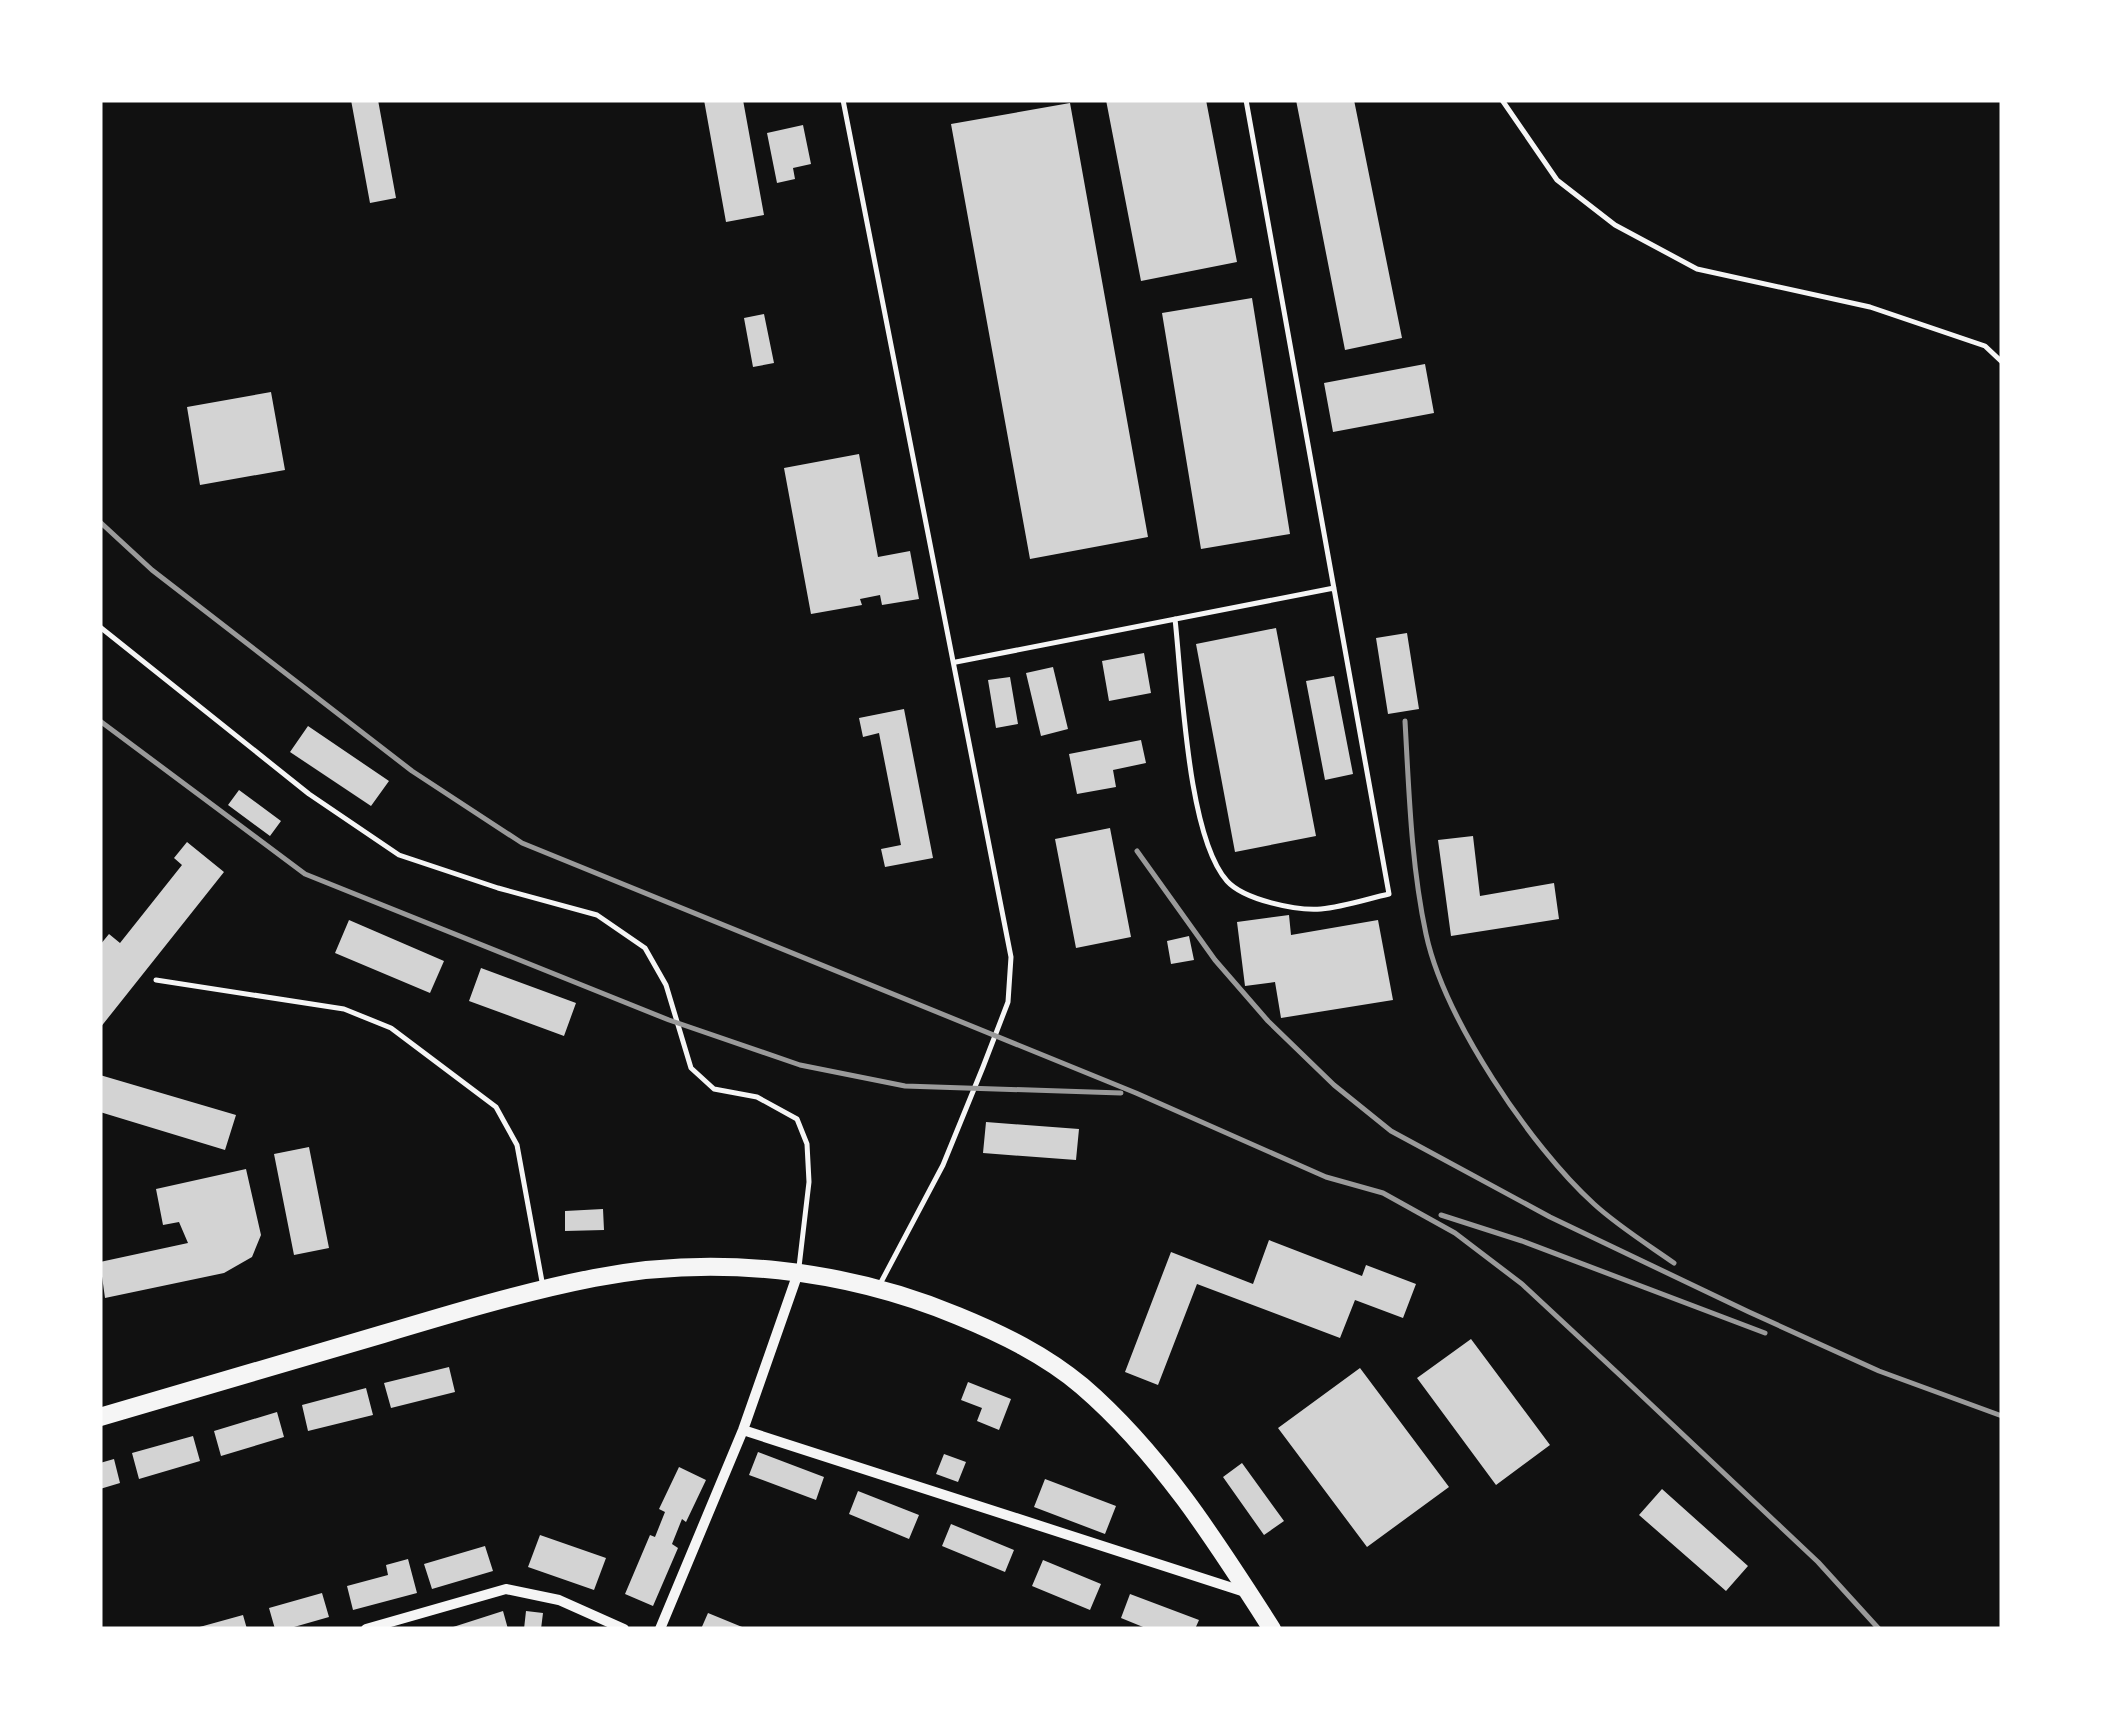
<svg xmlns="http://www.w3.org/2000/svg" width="2102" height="1729" font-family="Helvetica,sans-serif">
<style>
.building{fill:#d3d3d3}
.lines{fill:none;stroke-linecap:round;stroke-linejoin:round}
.service{stroke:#f5f5f5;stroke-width:5}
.minor{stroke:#f5f5f5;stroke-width:10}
.trunk{stroke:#f5f5f5;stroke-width:18}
.rail{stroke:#9a9a9a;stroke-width:5}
</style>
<rect width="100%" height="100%" fill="#111"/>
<path class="building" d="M351,100H378L396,198L370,203Z
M704,100H743L764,215L726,222Z
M1106,100H1206L1237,262L1141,281Z
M1296,100H1354L1402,338L1345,350Z
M1070,103L1148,537L1030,559L951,124Z
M803,125L811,164L793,168L795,179L777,183L767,133Z
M1252,298L1290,534L1201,549L1162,313Z
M764,314L774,363L753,367L744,318Z
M1425,364L1434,413L1333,432L1324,383Z
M271,392L285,470L200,485L187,407Z
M859,454L878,557L910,551L919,599L882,605L880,595L860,599L862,605L811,614L784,468Z
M1276,628L1316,836L1235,852L1196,644Z
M1407,633L1419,709L1388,714L1376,638Z
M1144,653L1151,693L1109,701L1102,661Z
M1053,667L1068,729L1041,736L1026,673Z
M1334,676L1353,774L1325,780L1306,681Z
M1010,677L1018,724L996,728L988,680Z
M904,709L933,858L885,867L881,849L901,845L879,733L863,737L859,718Z
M308,726L389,781L371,806L290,752Z
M1141,740L1146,763L1113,770L1116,787L1077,794L1069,754Z
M239,790L281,821L270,836L228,805Z
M1110,828L1131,937L1076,948L1055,839Z
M1473,836L1480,896L1554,883L1559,919L1451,936L1438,840Z
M187,842L224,872L100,1028V945L109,934L120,943L182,865L174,858Z
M1289,915L1291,935L1378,920L1393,1000L1281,1018L1275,982L1245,986L1237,922Z
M349,920L444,961L430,993L335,953Z
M1189,936L1194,960L1171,964L1167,941Z
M481,968L576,1003L564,1036L469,1001Z
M100,1075L236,1115L225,1150L100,1112Z
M986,1122L1079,1129L1076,1160L983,1153Z
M309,1147L329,1248L294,1255L274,1154Z
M246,1169L261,1235L252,1257L224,1273L105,1298L100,1262L188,1243L179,1222L163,1225L156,1189Z
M603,1209L604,1230L565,1231V1211Z
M1269,1240L1362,1276L1366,1265L1416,1284L1403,1318L1355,1300L1340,1338L1197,1284L1158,1385L1125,1372L1171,1252L1253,1284Z
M1471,1339L1550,1445L1496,1485L1417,1378Z
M449,1367L455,1392L391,1408L384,1383Z
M1360,1368L1449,1487L1367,1547L1278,1428Z
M968,1382L1011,1399L999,1430L977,1421L982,1408L961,1400Z
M366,1388L373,1415L308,1431L302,1405Z
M277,1412L284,1437L221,1456L214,1431Z
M193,1436L200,1461L139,1479L132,1453Z
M758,1452L824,1477L816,1500L749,1475Z
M944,1454L966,1462L958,1482L936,1474Z
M114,1459L120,1483L100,1489V1463Z
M1242,1463L1284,1521L1264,1535L1223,1477Z
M679,1467L706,1480L686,1522L682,1519L672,1544L678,1548L653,1606L625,1594L650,1535L655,1537L665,1512L659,1509Z
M1045,1479L1116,1506L1105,1534L1034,1507Z
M1662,1489L1748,1566L1726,1591L1639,1515Z
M858,1491L919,1515L909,1539L849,1514Z
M951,1524L1014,1550L1005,1572L942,1546Z
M540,1535L606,1558L594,1590L528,1567Z
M485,1546L493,1571L432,1589L424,1564Z
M408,1559L417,1593L353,1610L347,1586L388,1575L386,1565Z
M1043,1560L1101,1584L1090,1610L1032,1586Z
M322,1593L329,1617L287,1629H275L269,1608Z
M1130,1594L1199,1620L1195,1629H1148L1121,1618Z
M503,1611L508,1629H450V1628Z
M526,1611L543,1613L541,1629H524Z
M708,1613L747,1629H701Z
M243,1615L247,1629H196V1628Z"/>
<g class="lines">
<path class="service" d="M843,100L1011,957L1008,1002L983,1067L943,1165L879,1286
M1502,100L1557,180L1615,225L1697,269L1870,307L1985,346L2002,362
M1175,619C1182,681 1187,836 1227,881C1244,900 1297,911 1321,909C1343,907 1367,899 1389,894L1246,100
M100,627L309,794L399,855L498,888L597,915L645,948L666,985L691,1068L714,1089L757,1097L797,1119L807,1144L809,1182L799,1267
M956,662L1334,588
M156,980L344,1009L391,1028L496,1107L517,1145L543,1287"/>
<path class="minor" d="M743,1430L1248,1593
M366,1629L506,1589L559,1600L624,1629
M660,1629L743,1430L798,1273"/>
<path class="trunk" d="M100,1417C194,1389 289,1362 383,1334C453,1313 523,1292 594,1278C715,1254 845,1269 958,1316C1002,1334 1045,1355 1082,1386C1160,1453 1217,1543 1272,1629"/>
<path class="rail" d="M100,522L152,570L412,771L522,843L1136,1093L1326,1177L1383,1193L1455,1233L1522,1284L1623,1378L1818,1562L1879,1629
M100,721L305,874L669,1020L800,1065L905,1086L1121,1093
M1405,721C1409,791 1411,864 1426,934C1444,1018 1530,1146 1594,1204C1618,1226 1647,1244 1674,1263
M1137,851L1215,960L1268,1021L1334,1085L1391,1131L1550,1217L1749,1312L1879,1371L2002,1416
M1441,1215L1522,1241L1765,1333"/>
</g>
<rect width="2102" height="1729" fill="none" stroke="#ffffff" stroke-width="205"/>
</svg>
